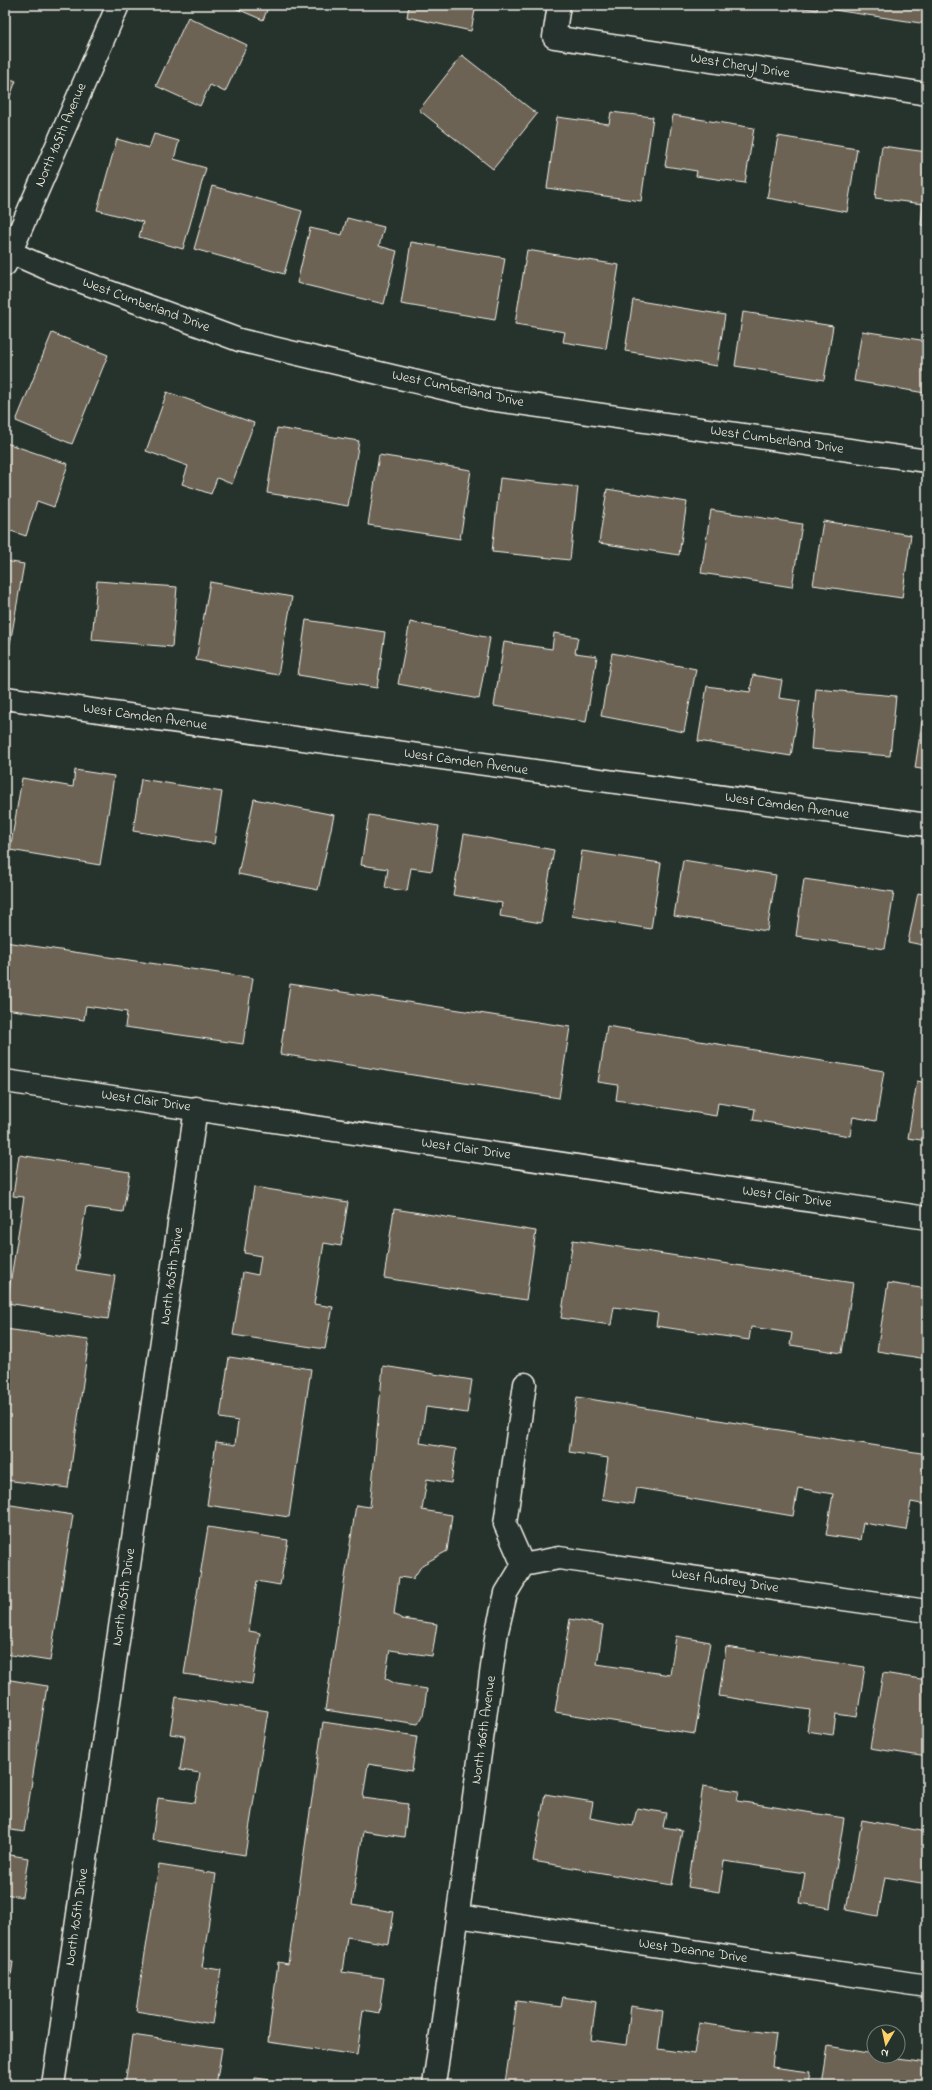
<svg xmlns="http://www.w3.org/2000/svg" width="932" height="2090" font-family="'Indie Flower',sans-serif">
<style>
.building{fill:#6c6455;stroke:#f4f1e8}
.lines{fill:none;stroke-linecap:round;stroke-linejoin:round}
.street-casing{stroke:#f4f1e8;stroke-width:25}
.street{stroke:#26332d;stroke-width:22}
.labels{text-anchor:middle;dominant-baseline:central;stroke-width:3.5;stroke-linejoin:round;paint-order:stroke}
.street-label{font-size:14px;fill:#f4f1e8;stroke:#26332d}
</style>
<rect width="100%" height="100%" fill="#26332d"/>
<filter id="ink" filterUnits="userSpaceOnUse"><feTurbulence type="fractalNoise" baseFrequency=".025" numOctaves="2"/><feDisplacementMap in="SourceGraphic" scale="8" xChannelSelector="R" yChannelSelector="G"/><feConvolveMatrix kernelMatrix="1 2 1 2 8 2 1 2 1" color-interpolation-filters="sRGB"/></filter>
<g filter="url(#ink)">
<path class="building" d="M228,5H269L263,20Z
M409,5H476L471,31L407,17Z
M785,5H818L817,10Z
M835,5H927V24L834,10Z
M188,17L247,45L225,92L210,85L200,106L156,86Z
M462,55L537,114L493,169L419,110Z
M5,77L16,81L5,109Z
M611,112L653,117L641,201L547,188L557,117L609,124Z
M673,115L754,128L745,183L696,176L697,171L665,166Z
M154,134L179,141L174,159L206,168L183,249L139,237L143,222L97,210L117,139L149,148Z
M778,136L857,149L847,212L767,198Z
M882,146L927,152V226L921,225L923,204L875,198Z
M212,186L302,211L284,274L194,249Z
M347,218L384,227L379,246L397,251L384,304L297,283L310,228L342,235Z
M411,242L505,258L495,320L401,304Z
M527,250L619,265L606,349L563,342L565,332L515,324Z
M633,300L725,315L717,366L625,351Z
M743,312L833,326L824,380L735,366Z
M862,331L927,341V378L925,393L854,381Z
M52,333L108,355L72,444L16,421Z
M167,392L254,423L232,484L217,478L211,494L182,484L188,466L146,451Z
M277,428L359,441L348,506L267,493Z
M6,443L68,464L54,507L37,501L26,536L5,529Z
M379,455L471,470L460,539L368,525Z
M500,478L578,487L570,560L492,552Z
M607,489L687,502L679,555L599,543Z
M711,510L802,524L792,587L701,573Z
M823,521L911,535L902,598L813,585Z
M5,561L24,564L10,644L5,643Z
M927,571V606L922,605Z
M97,581L177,587L172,647L92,640Z
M210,582L292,597L278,675L196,660Z
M306,620L385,632L377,688L298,675Z
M410,622L490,638L479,699L398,684Z
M554,633L578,637L575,653L597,656L586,722L494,706L504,642L552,649Z
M612,653L696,669L684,732L601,716Z
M753,675L782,680L779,698L800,701L791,756L698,741L707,686L750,692Z
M816,689L896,696L890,756L811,749Z
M922,721L927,722V770L915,768Z
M75,770L114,776L100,865L10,850L22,778L73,787Z
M141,779L222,792L214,844L133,831Z
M254,799L334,815L318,890L238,874Z
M369,815L439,826L432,871L411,868L407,891L385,888L388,869L361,865Z
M464,834L554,850L541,923L500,916L502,903L453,895Z
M582,851L661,863L651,929L572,916Z
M683,860L776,875L767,931L674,916Z
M804,879L894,892L885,949L796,936Z
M918,893L927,895V946L908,942Z
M5,942L253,978L243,1044L125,1027L127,1012L86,1006L84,1020L5,1009Z
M290,984L570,1027L559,1098L280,1054Z
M607,1026L884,1071L876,1121L853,1117L850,1136L753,1120L755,1109L718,1103L716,1116L616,1100L618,1085L598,1082Z
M917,1081L927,1083V1141L908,1138Z
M19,1155L130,1172L123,1212L86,1207L76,1270L115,1276L108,1319L7,1303L24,1197L13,1196Z
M254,1187L348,1202L341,1246L324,1243L314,1304L333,1307L325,1349L233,1335L243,1272L258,1275L261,1256L244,1253Z
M394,1209L536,1231L526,1300L384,1278Z
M573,1240L853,1283L842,1353L790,1345L792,1333L751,1327L749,1340L656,1326L658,1313L614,1307L611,1325L561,1318Z
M888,1283L927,1289V1359L877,1351Z
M5,1329L89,1340L68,1488L5,1480V1384L7,1367H5Z
M229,1357L311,1369L289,1517L207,1505L216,1442L235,1445L238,1421L220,1418Z
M383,1366L472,1380L467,1413L426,1407L420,1443L456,1449L451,1483L427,1479L422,1510L452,1515L447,1551L422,1565L413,1579L399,1577L394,1614L402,1619L437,1624L432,1656L390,1650L385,1678L396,1684L427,1689L423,1716L418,1724L325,1710L356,1505L370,1507Z
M577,1397L927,1454V1505L911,1502L906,1530L863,1523L860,1540L826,1535L833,1494L798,1488L793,1516L686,1498V1496L637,1488L634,1504L602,1499L608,1458L569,1452Z
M5,1504L73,1515L50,1661L5,1654Z
M208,1527L288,1540L280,1585L257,1581L249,1631L260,1633L252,1684L184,1674Z
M570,1619L603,1625L597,1664L670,1675L676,1636L710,1642L695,1734L555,1712Z
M726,1647L865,1667L857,1717L836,1714L833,1735L807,1731L810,1710L719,1696Z
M883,1673L927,1680V1757L870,1748Z
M5,1679L47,1686L24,1832L5,1829Z
M176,1697L268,1711L245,1855L152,1840L158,1798L195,1803L200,1773L180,1770L185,1736L170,1734Z
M323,1722L417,1736L412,1771L368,1764L363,1798L408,1804L404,1837L363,1831L352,1905L394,1912L389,1944L347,1937L342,1972L384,1978L379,2013L363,2010L357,2055L268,2042L278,1962L288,1964Z
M703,1786L739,1791L737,1801L844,1818L830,1908L800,1903L805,1873L724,1861L719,1892L688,1887Z
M545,1794L593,1802L590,1818L633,1826L637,1808L666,1813L663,1827L682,1830L672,1885L533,1861Z
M862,1820L927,1832V1884L885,1877L878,1916L846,1910Z
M5,1854L28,1858L22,1897L5,1894Z
M159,1865L216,1874L202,1967L221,1970L212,2024L136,2011Z
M5,1961L13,1962L7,2004L5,2003Z
M563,1997L596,2002L591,2040L626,2045L631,2006L663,2011L658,2049L694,2054L699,2023L776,2034L772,2067L810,2072L808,2085H518L505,2083L517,2001L561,2007Z
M132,2035L222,2048L216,2085H125Z
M828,2046L874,2054V2056L927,2063V2085H822Z
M255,2078L316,2085H254Z"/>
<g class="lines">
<defs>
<path id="street" d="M559,5L554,37L927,94
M5,250L53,271L239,340L489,399L927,461
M5,265L118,5
M5,698L927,825
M5,1081L927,1218
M523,1565L559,1558L927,1611
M523,1565L505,1524L525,1384
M458,1916L927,1986
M53,2085L196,1108
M434,2085L497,1631L506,1593L523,1565"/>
</defs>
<use href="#street" class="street-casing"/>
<use href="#street" class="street"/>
</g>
</g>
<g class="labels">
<g class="street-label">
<text transform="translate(740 66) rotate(9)">West Cheryl Drive</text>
<text transform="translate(61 135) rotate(-67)">North 105th Avenue</text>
<text transform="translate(146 305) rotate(20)">West Cumberland Drive</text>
<text transform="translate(458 389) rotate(12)">West Cumberland Drive</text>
<text transform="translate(777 440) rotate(8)">West Cumberland Drive</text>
<text transform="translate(145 717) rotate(8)">West Camden Avenue</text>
<text transform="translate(466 762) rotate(8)">West Camden Avenue</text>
<text transform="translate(787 806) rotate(8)">West Camden Avenue</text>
<text transform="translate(146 1101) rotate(8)">West Clair Drive</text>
<text transform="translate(466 1149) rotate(8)">West Clair Drive</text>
<text transform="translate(787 1197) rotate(8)">West Clair Drive</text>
<text transform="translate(172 1276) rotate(-82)">North 105th Drive</text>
<text transform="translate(725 1581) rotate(8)">West Audrey Drive</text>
<text transform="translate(124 1597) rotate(-82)">North 105th Drive</text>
<text transform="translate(484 1730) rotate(-82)">North 106th Avenue</text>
<text transform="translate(77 1917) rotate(-82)">North 105th Drive</text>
<text transform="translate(693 1951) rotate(8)">West Deanne Drive</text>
</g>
</g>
<rect width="932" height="2090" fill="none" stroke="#26332d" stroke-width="20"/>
<rect x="10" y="10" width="912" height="2070" fill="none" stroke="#f4f1e8" stroke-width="1.5" filter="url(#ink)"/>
<g transform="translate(886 2044) rotate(189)"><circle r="19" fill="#26332d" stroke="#787f78"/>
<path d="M0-3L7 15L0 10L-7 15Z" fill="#ffd166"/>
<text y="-6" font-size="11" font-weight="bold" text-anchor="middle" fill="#f4f1e8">N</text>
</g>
</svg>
